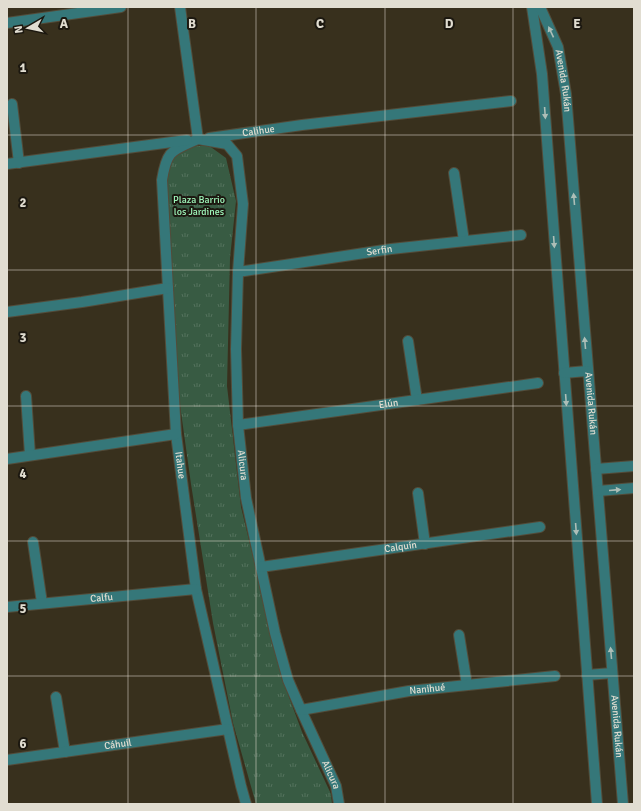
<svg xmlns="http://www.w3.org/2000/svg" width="641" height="811" font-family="Signika,sans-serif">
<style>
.park{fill:url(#park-tufts)}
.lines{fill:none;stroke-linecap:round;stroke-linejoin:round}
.minor-casing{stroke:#534c3a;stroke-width:12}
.minor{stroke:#357779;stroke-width:10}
.oneway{fill:#adbeb7}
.grid{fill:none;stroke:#e1ddd1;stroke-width:1;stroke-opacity:0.55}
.labels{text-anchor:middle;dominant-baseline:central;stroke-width:4;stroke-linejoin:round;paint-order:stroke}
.street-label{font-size:10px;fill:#e1ddd1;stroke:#1c1810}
.park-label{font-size:10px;fill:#9ff7bb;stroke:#1c1810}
.grid-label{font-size:13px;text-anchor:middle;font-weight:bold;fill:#e1ddd1;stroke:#1c1810;stroke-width:4;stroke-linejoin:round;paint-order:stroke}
</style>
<defs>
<pattern id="park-tufts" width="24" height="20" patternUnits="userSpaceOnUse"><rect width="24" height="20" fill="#385b43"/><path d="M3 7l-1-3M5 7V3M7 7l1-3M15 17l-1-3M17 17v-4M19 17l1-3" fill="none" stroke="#54725d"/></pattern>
</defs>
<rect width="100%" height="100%" fill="#38301d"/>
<path class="park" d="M208,145L226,158L236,201L230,258L227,386L241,507L283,681L302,732L331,794L332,804H256L233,723L213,623L191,484L170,333L164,182L172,157L181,148Z"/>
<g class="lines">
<defs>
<g id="minor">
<path d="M180,7L198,139"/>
<path d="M532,7L542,74L597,804"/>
<path id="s1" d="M540,7L558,47L566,94L623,804"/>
<path d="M7,23L121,7"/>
<path d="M12,104L19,163"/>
<path id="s2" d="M209,138L302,125L511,101"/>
<path id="s3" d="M198,139L227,144L237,156L243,204L238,272L236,349L238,425L246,498L275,633L288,680L301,710L336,786L339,804"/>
<path id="s4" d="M198,139C172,151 167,149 162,180L176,434L196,589L241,786L246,804"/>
<path d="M7,164L187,140"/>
<path d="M454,173L464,241"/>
<path id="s5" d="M238,272L391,249L521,235"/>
<path d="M7,312L82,302L168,288"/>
<path d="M408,341L417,400"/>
<path d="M564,373L587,371"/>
<path d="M26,396L30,455"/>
<path id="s6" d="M238,425L538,383"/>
<path d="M7,459L176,434"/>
<path d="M596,469L634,466"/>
<path d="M598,491L634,488"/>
<path d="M418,493L425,544"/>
<path d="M33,542L42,603"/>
<path id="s7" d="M261,567L540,527"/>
<path id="s8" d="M7,607L196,589"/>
<path d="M459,635L467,685"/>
<path d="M587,675L612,673"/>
<path d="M56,697L65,752"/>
<path id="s9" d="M301,710L409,691L555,676"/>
<path id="s10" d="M7,760L228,729"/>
</g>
</defs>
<use href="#minor" class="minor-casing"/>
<use href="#minor" class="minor"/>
</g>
<defs><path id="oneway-solid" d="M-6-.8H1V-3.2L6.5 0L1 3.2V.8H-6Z"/></defs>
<g class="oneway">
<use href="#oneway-solid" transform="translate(551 32) rotate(-115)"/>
<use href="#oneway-solid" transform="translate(545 113) rotate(86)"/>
<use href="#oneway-solid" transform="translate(574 199) rotate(-95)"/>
<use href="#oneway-solid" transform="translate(554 242) rotate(86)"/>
<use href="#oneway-solid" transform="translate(585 343) rotate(-95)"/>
<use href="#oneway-solid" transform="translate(566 400) rotate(86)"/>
<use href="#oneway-solid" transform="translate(615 490) rotate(-5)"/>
<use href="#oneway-solid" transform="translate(576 529) rotate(86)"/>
<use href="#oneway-solid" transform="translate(611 653) rotate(-95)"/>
</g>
<path class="grid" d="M128,7V804M256,7V804M385,7V804M513,7V804M7,135H634M7,270H634M7,406H634M7,541H634M7,676H634"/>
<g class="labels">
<g class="street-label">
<text stroke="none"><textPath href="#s1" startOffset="78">Avenida Rukán</textPath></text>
<text stroke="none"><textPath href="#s2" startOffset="50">Calihue</textPath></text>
<text stroke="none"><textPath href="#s5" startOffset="143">Serfin</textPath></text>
<text stroke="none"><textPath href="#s1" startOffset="402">Avenida Rukán</textPath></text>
<text stroke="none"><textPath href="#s6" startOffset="152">Elún</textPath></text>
<text stroke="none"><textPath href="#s4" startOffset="345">Itahue</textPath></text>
<text stroke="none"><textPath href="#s3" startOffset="355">Alicura</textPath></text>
<text stroke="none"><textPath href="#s7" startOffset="141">Calquín</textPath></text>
<text stroke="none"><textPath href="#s8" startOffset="95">Calfu</textPath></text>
<text stroke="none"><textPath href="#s9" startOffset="128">Nanihué</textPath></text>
<text stroke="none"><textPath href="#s1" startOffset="726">Avenida Rukán</textPath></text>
<text stroke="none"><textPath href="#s10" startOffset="112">Cáhuil</textPath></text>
<text stroke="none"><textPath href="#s3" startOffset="679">Alicura</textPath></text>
</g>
<g class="park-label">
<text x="199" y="200">Plaza Barrio<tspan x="199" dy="12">los Jardines</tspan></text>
</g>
</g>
<g class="grid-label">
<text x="64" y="28">A</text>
<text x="192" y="28">B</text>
<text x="320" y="28">C</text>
<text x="449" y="28">D</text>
<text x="577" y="28">E</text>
<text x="23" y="72">1</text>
<text x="23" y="207">2</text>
<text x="23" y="342">3</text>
<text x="23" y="478">4</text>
<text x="23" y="613">5</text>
<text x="23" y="748">6</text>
</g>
<rect width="641" height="811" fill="none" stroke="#e1ddd1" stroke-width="16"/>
<g transform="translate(28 28) rotate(261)" stroke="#1c1810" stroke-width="3" paint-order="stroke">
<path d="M0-3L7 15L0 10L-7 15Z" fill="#e1ddd1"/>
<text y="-6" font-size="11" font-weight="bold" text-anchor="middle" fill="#e1ddd1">N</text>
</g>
</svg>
